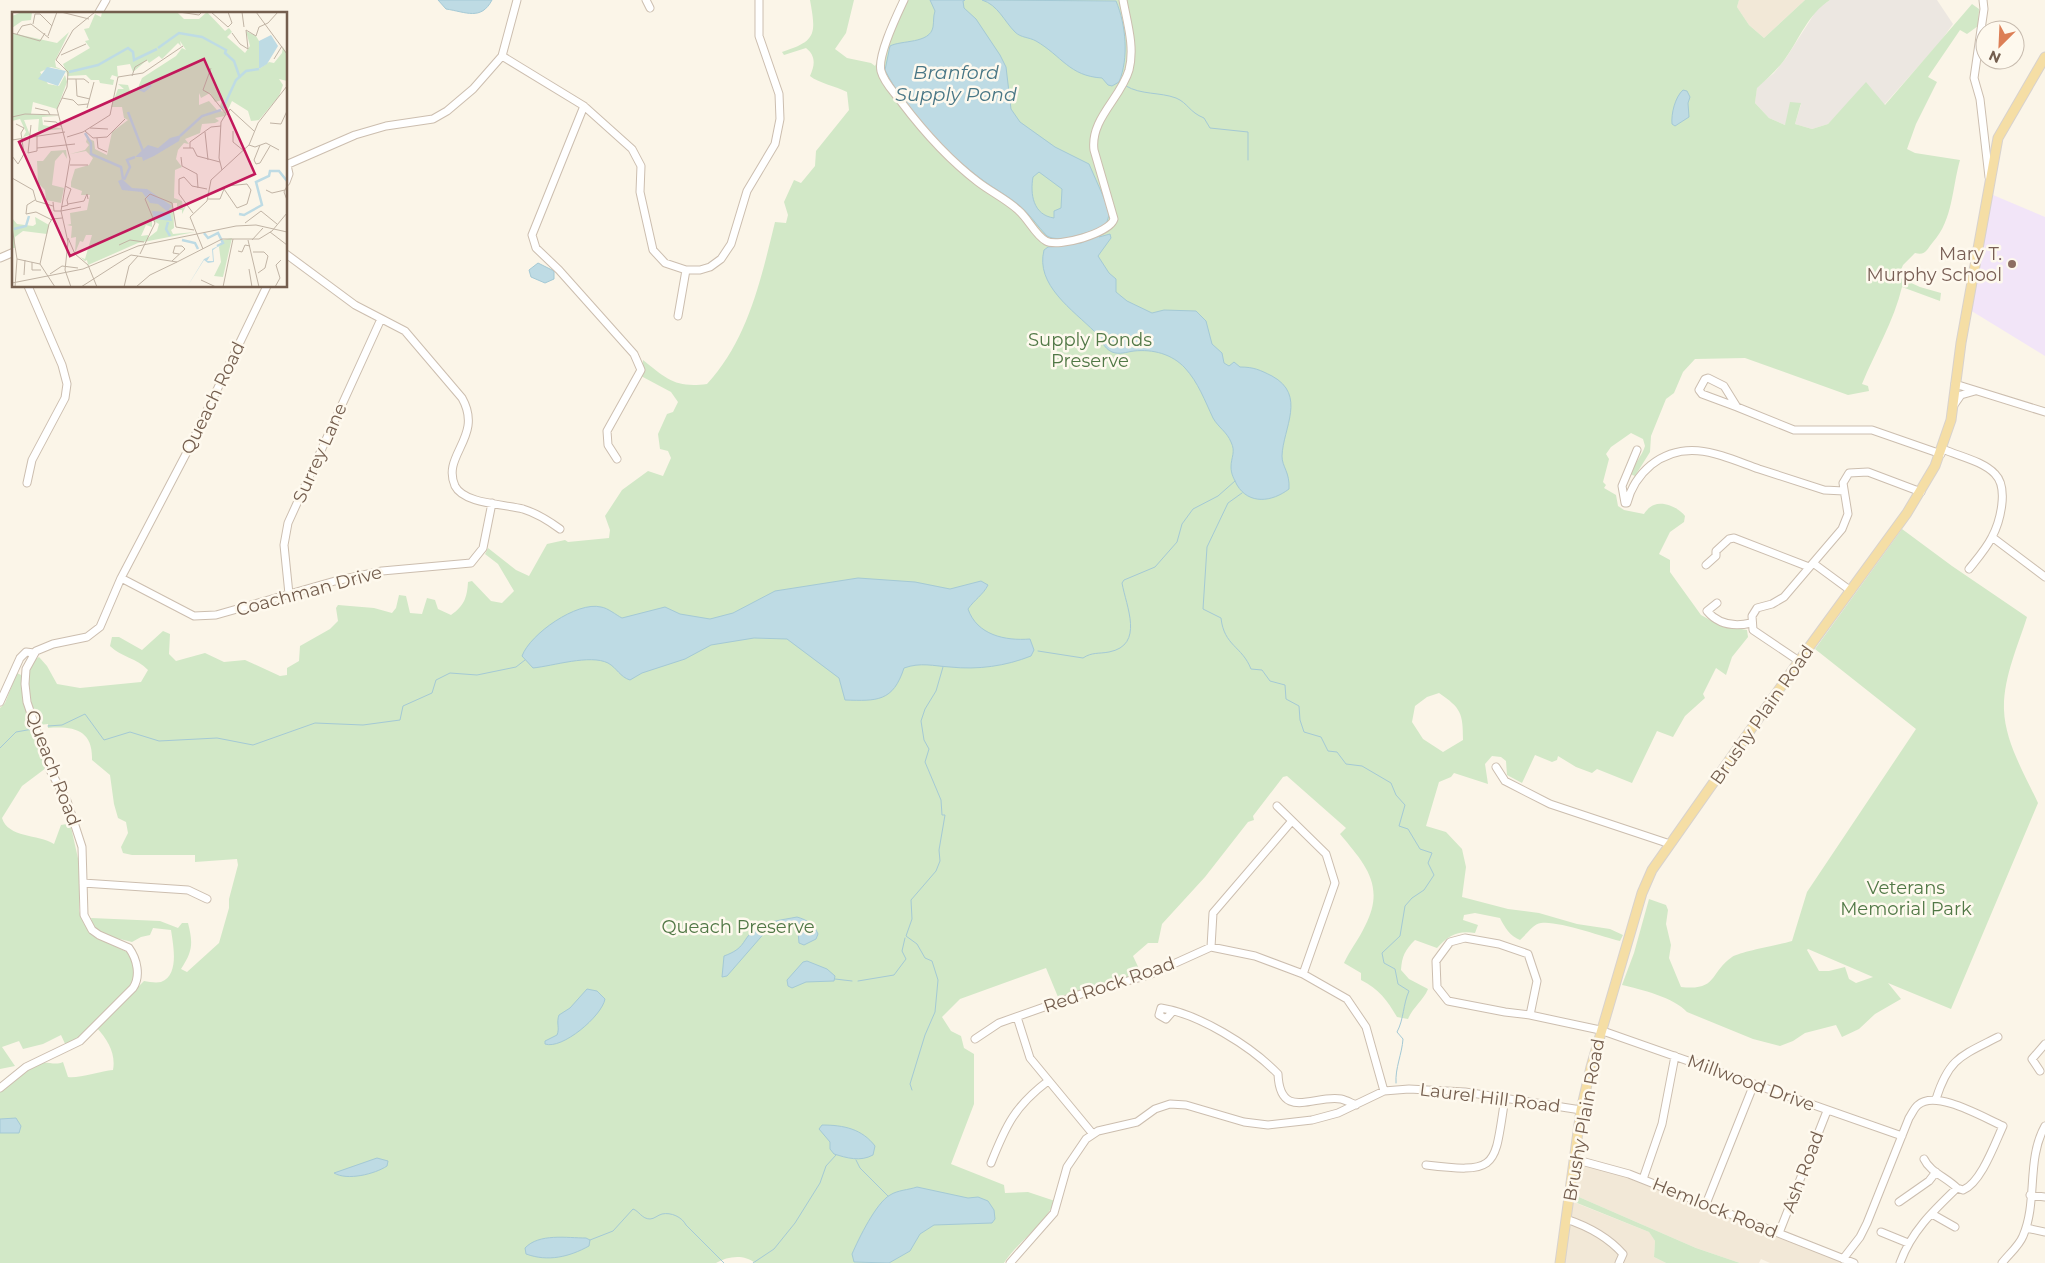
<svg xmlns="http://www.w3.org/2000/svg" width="2045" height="1263" font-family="Montserrat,sans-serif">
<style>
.residential{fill:#f2e8d7}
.industrial{fill:#ece7e1}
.education{fill:#f2e5f8}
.green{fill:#d2e8c7;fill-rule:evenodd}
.water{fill:#bedbe4;stroke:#a4c9d5;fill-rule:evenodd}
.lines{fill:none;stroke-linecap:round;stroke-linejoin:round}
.stream{stroke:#a4c9d5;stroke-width:1}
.minor-casing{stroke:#ccbeaf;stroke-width:9}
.major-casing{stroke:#d8d2cd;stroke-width:11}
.minor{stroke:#fff;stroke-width:7}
.major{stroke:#f5dea5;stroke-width:9}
.education-dot{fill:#8d6e63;stroke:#fef9ee;stroke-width:2}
.labels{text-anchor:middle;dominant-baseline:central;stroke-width:5;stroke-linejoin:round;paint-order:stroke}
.education-label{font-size:18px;fill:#785e54;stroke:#fef9ee;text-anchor:end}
.park-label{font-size:18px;fill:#517846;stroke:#fef9ee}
.street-label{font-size:18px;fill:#745e4e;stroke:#fef9ee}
.water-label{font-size:19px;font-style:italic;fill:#487685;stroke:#fef9ee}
.inset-river{fill:none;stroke:#bedbe4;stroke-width:2.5}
.inset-road{fill:none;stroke:#c1b4a5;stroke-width:1}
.view{fill:#c2185b;fill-opacity:0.15;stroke:#c2185b;stroke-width:2.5}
.inset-edge{fill:none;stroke:#745e4e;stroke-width:2.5}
</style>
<rect width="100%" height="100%" fill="#fbf5e8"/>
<path class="residential" d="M1739,0H1805L1764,38L1749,25L1737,7Z
M1584,1165L1624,1175L1844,1263H1770L1761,1259L1759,1263H1740L1696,1248L1572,1194L1576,1172Z
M1571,1201L1649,1232L1655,1241L1654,1257L1666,1263H1563Z"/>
<path class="industrial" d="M1830,0H1937L1953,24L1940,42L1884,105L1844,107L1828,124L1812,129L1795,124L1801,104L1785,125L1769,118L1755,103L1757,87L1774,73L1786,58L1818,8Z"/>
<path class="education" d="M1993,195L2045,217V356L1970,310Z"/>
<path class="green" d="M810,0H854L846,33L835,49L847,58L871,63L875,66L908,0H1739L1737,7L1749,25L1764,38L1805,0H1830C1808,14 1800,38 1785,59C1777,70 1767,79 1757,88L1755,103L1769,118L1785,125L1790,102L1801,103L1795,124L1812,129L1828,124L1866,82L1885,105L1972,4L1979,9L1978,26L1967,34L1960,30L1928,77L1937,82L1916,124L1907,149L1915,153L1960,160C1952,188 1953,220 1933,242C1927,249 1926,256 1915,253L1903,265L1898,277L1920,287L1941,293L1940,301L1902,287C1894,321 1875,352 1862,384L1868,386L1869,391L1848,395L1745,358L1695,359L1683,372L1674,393L1666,399L1651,436L1650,452L1635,476L1630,474C1634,464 1642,456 1645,446L1643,439L1631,433L1611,447L1606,454L1609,459L1603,482L1606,485L1604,488L1616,495L1618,506L1624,510L1644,514C1646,511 1650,506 1654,505C1664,501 1679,508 1685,516L1684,522L1670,532L1659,554L1670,560V572L1701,615L1719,625L1747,630L1748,637L1732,657L1726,675L1716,668L1703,694L1705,698L1685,716L1673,737L1657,731L1632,783L1597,769L1592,773L1576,767L1558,756L1557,760L1552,762L1535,755L1522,783L1507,775L1506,761L1501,757L1492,756L1485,764L1488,784L1454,773L1451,777L1439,782L1426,826L1446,832L1462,849L1466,867L1462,897L1508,909L1539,913L1577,924L1610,929L1623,935L1620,941C1604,937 1556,920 1541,923C1533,924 1526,935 1520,940C1510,936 1505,928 1500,918L1475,913L1464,915L1463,920L1478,925L1475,933C1459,930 1448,935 1437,948L1415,940C1405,950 1402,956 1401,970L1409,979L1428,989C1423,1001 1413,1007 1408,1019L1397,1017C1387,1000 1379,989 1361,980V973L1344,963C1350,950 1359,939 1365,926C1386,886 1365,864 1340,834L1346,828L1287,776L1283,777L1253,816L1254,820L1248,822L1205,877L1162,924L1158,943H1148L1133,956L1141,973L1058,997L1046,968L960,999L942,1017L951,1031L961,1036L964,1048L974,1054V1104L951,1164L1004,1185L1005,1193L1028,1192L1055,1201C1044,1226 1019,1240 1004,1263H755C744,1254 728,1256 716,1263H0V1092C10,1082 24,1066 39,1063C48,1061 55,1066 63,1062L68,1077C77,1079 101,1071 113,1070C116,1054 108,1040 97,1028L144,981C149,982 156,983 161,982C180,975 173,944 171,930L153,928L150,935L141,937L132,942C117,938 94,936 91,918L160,921L178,928L182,923H188C193,943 193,951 181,969L187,972L219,943L229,908V899L238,865L237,859L195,862V855H132L123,853L121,847L128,833L126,822L118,818L114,804L110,775L92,760C93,730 74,726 48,728V724L39,725C32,709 20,668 39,657L47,666L57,684L80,688L141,682L148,670C137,658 121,657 110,646L112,637H119L142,650L163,631L170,634L169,654L176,661L205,653L224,662L245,660L280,676L287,675V668L299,661L300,646L330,629L338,621L336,608L338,605L374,608L392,613L396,608L399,595L406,596L410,613L422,614L427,598L435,600L438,609L451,615C464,606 467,598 468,582L472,581L491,601L502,603L514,591L498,564L485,554L488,548L516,570L529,576L547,544L565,540L568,542L609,538L610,530L605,516L622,490L648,471L663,476L671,458L668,451L660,449L658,434L667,414L673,412L678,402L671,392L641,376L643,360C667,379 675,388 707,384C748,340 761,279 775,222L786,223L788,215L784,202L794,180L801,183L815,166L816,151L849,110L847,92C836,86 818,83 810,76C815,65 816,56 806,48L784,55L782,52C817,41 816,34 810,0ZM1439,693C1461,708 1463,713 1463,740L1443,752L1423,739L1412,722L1415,706L1427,697Z
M1902,529L1952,566L2027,617C2018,646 2003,678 2004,710C2005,742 2025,775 2038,803L1951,1009L1888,983L1901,999L1875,1014L1859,1029L1842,1037L1836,1025L1805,1033L1793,1041L1780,1046L1753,1039L1687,1012C1675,998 1640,989 1622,985L1634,953L1649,899L1666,905L1668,910L1666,924L1671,945L1669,958L1681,987C1718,991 1709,973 1732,957C1742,951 1779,945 1792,941L1807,892L1916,729L1815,649ZM1807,950L1808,949L1873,977L1856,983L1849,979L1845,967L1829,971H1819Z
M17,673L21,675L23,700L46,768L22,786L2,818C8,838 38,834 54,844L61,825L67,824L71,827L79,863V911L84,924L93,936L127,952C135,965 138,977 128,989L83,1036L66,1046L61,1035L43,1044L23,1049L19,1041L2,1047L15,1066L0,1069V708L5,703Z
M1572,1194L1696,1248L1740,1263H1666L1654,1257L1655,1241L1649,1232L1572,1201Z"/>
<path class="water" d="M438,0H492C481,21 466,12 446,9Z
M930,0H965L963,1L964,8L976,19L1000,55L1006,67L1011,109L1020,122L1055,147L1089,164L1107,205L1109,215L1106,225L1096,231L1099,237L1110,234L1111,238L1098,256L1109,273L1116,279V292L1127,301L1152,313L1164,310L1196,311L1206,321L1212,344L1222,353L1224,363L1229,366L1234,362L1240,367C1254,367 1260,370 1272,376C1307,395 1283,428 1282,456C1282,467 1290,472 1289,489C1272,502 1249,505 1237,485C1234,479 1231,474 1231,467C1231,457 1236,452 1231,442C1227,432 1218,427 1213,418C1205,401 1198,382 1185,368C1172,354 1153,349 1134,351C1126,352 1120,355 1112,352C1103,348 1101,338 1095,332C1073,310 1035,285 1044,250L1048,247L1081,243L1095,237L1093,231C1080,234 1060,243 1047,236C1037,226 1030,214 1019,205C1008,196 995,189 984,181C946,153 907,113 885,70L890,46C901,40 930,44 933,27C934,21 933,17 935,11ZM1039,172L1062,189L1061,208L1054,211V218C1033,215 1030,194 1033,177Z
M982,0L1116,1C1126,25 1129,58 1119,82L1112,86L1108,85L1102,78C1069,76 1062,56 1036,41C1029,37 1021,38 1015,32C1004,21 998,5 982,0Z
M1683,90L1687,91L1690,97L1688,103L1689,117L1675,126L1672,124C1671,114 1675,97 1683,90Z
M538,263L554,271V279L545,283L531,277L529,270Z
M858,578L915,582L950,589L981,581L988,585C983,595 974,600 968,609C977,635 1005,641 1030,639L1034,650L1031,656C1006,666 978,670 950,667C933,666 921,662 904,668C893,702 877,701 845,700L839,678L787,639L754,638L711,645L685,659L642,673L630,680C620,677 617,668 608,663C590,654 553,666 533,668L522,656C530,634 577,601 601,607C608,608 616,615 622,618L665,607L680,614L710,619L733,613L775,591Z
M797,917C807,920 814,924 818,934L816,939L804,945L799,943L798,932L792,926L767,930L727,976L722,977L724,956C746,948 741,941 754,930C767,921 782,920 797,917Z
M807,961L827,969L835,976L834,981L806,982L792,988L788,986L787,980L803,962Z
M587,989L597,991L605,999C602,1016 562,1050 545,1044V1041L557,1035C560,1028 556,1023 559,1015L570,1008Z
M16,1118L21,1126L19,1133H0V1119Z
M822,1125C844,1125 862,1129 875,1146L873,1155C860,1162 847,1158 834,1154L830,1149V1142L819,1129Z
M377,1158L388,1161L387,1166C375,1174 347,1181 334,1173Z
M917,1187L968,1198L978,1197L988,1201L994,1210L995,1219L992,1223L934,1225L920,1234L910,1251L889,1263L854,1262L852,1254C859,1238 876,1203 890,1195C898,1190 908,1190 917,1187Z
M586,1238L590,1240L589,1246C569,1257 548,1262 526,1254L525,1248C539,1233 567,1238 586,1238Z"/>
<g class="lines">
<path class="stream" d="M1126,86C1141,95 1160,92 1176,98C1188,103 1189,112 1204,118L1210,128L1248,132V160
M1242,493L1228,503L1207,547L1203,609L1221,618C1224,646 1242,646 1251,669L1262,670L1270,681L1285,685L1286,699L1299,706L1300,720L1304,732L1321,737L1328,751L1337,752L1346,764L1362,766L1391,783L1396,795L1405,805L1399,826L1408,829L1420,849L1432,853L1428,863L1434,875L1424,890L1412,898L1405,906L1400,936L1382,953L1384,963L1395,969L1398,984L1409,991C1403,1004 1404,1019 1397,1032L1403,1039C1402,1054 1395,1068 1396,1083
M1038,651L1083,658C1092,652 1098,654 1109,652C1145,645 1126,606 1122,583L1124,580L1155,567L1177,542L1182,524L1193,509L1218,496L1235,481
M48,726L62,725L85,714L104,740L130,732L159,741L217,738L253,745L315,723L363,725L400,720L403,706L432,693L436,680L450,673L477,675L516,667L525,660
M0,748L16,732L33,729
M835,979L852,981
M858,981L894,975L906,959L902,951L905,938
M912,1090L910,1084L925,1035L935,1012L938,980L932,961L925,958L917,944L906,936L912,919L911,900L936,871L940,861L939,850L945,815H942L941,800L925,762L929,749L924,740L921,721L925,709L936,691L943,667
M856,1160L860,1168L888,1196
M590,1240L613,1231L633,1209C639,1211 642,1219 650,1219C654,1219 658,1215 662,1214C671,1212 682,1217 686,1225L724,1263
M753,1263L774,1249L795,1223L820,1183L826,1166L836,1155"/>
<defs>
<path id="minor" d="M646,0L650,8
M904,0C897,15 877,56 881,71C884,83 895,93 902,103C924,132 948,159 978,182C991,192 1006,199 1018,210C1028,218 1035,235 1046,241C1058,248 1110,233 1114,219L1094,150C1090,119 1121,98 1129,70C1135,47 1127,22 1123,0
M1983,0L1984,9L1974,78L1980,99L1989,177
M98,14L106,0
M502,56L584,106L632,149L641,166L640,192L653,250L665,263L686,270H700L710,267L721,259L731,244L747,191L775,144L780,119L779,94L759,36V0
M584,106L532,235L536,248L559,270L634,354L641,370L607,431L608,445L617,459
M286,165L355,135L386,126L433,119L447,111L473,89L502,56L517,0
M286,182L289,174L287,165
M286,254L355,305L405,331L462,398C484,437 441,455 455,486C464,504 504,504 523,509C536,513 549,521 560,529
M0,258L14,252
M678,316L686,270
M1708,378L1724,386L1737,407L1702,394L1699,390L1705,379Z
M1955,384L2045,412
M1954,405L1961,395L1975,391
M1737,407L1794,430H1872L1941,454
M1943,449C1958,456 1983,461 1995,474C2009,488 2000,522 1992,537C1986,549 1977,559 1969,569
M1637,450L1622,486L1625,503H1627C1631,487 1639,475 1651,465C1687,437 1722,456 1759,469C1781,476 1803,483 1824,490L1844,491
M27,483L32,460L65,398L67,384L62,365L28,286
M1992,537L2045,577
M1813,563L1851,591
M1706,565L1716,556V551L1729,539L1734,538L1809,567
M121,578L194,616L216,615L335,581L382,571L471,563L483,548L492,503
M289,594L284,545L288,523L381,319
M1717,603L1707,611C1718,624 1734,627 1751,623
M1799,661L1753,630L1752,616L1757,608L1772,604L1784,597L1842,529L1848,514L1843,483L1849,473L1868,472L1921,492
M0,702L20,658L26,652L34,653
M1496,767L1505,781L1550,804L1670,844
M1277,806L1326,854L1335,883L1303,974
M83,883L188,890L207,899
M1465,938L1499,944L1528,954L1537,981L1530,1015L1505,1012L1448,1001L1437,987L1436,961L1450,942Z
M1211,947L1213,913L1291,822
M1173,1011L1166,1019L1159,1015L1161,1008C1199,1014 1251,1046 1278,1074C1280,1122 1315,1094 1341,1099C1346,1100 1351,1103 1356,1105
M1530,1015L1600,1030L1902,1136
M1017,1017L1030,1058L1092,1133
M975,1039L999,1023L1084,993L1149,975L1211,947L1255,956L1303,974L1347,999L1366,1027L1384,1091
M2040,1071L2032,1059L2045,1044
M0,1088L26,1067L80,1041L133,988C141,976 137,959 129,948L99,935L92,930L84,915L82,847L67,801L50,770L27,702L25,684L26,669L36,651L53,644L87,637L100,627L121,578L187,452L267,286
M1936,1099C1949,1058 1961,1056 1998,1037
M1574,1159L1629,1174L1854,1263
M1924,1159C1930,1172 1946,1177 1957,1188
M991,1163C1006,1125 1015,1106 1048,1081
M1426,1165C1500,1174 1494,1167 1505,1098
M1643,1179L1662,1124L1675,1056
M2030,1195L2045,1197
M1899,1202L1929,1181L1936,1172
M1706,1204L1754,1084
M1932,1214L1955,1227
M1566,1219C1587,1226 1608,1237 1623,1254L1619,1263
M2026,1228L2045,1232
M1881,1232L1908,1243
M1779,1233L1827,1111
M1843,1259L1860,1237L1867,1223L1909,1118C1912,1114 1914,1108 1918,1105C1936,1089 1984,1118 2003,1126C1995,1143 1981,1183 1963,1190L1957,1188C1933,1211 1911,1232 1900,1263
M1010,1263L1054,1213L1067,1167L1086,1139L1098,1131L1137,1122L1155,1109L1170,1104L1186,1105L1244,1122L1268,1125L1312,1120L1338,1113L1384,1091L1409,1089L1465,1092L1581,1110
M2002,1263C2009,1254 2019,1246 2023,1236C2038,1201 2026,1160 2045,1126"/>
<path id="major" d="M1560,1263L1581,1110L1591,1067L1642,893L1652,870L1799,661L1907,513L1935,466L1951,420L1961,343L1998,138L2045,57"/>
</defs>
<use href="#minor" class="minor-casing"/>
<use href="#major" class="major-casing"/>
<use href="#minor" class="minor"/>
<use href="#major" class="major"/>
</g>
<circle class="education-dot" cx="2012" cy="264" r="5"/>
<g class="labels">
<g class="education-label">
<text x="2002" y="254">Mary T.<tspan x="2002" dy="21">Murphy School</tspan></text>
</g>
<g class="park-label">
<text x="1090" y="340">Supply Ponds<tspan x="1090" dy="21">Preserve</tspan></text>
<text x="1906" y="888">Veterans<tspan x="1906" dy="21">Memorial Park</tspan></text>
<text x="738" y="927">Queach Preserve</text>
</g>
<g class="street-label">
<text transform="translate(213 398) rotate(-64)">Queach Road</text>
<text transform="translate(320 453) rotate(-66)">Surrey Lane</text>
<text transform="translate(309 591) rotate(-15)">Coachman Drive</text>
<text transform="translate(1762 715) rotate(-55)">Brushy Plain Road</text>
<text transform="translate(53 768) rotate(69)">Queach Road</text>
<text transform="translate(1109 985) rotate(-19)">Red Rock Road</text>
<text transform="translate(1751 1083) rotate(20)">Millwood Drive</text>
<text transform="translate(1490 1098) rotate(7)">Laurel Hill Road</text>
<text transform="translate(1584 1120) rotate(-80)">Brushy Plain Road</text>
<text transform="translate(1803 1172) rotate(-69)">Ash Road</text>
<text transform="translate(1715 1208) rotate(22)">Hemlock Road</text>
</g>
<g class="water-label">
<text x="956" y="72">Branford<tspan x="956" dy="22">Supply Pond</tspan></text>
</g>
</g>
<g transform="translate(12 12)">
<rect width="275" height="275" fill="#fbf5e8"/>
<path d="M10,0H20L19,8L10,9L0,16V4ZM90,0H165L172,7H187L195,0L213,19L217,16L220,20L215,25L233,41L238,34L234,19L244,24L247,29V57L257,50L262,51L270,41L271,35L275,43V69L267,67L271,73L267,84L247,108L239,109L236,99L220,89L213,104L203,106L207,109L203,111L190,112L188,121L173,127L177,132L172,131L166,138L164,147L170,155L163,158L162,186L170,189L171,196L174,194L170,202V198H165V191H161L162,216L159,218L161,222L183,220L126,231L76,253L75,248L73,249L68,245L73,247L80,223H74L71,230L68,229L63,241L64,225L59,226L60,214L55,213L59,212L58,201L75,198L78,183H69L70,179L59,175V170L63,157L77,153L81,146L74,139L58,142L73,138L77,133L74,130L75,126L82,129L83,137L95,143L100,120L116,108L112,106L110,95H99L106,77H112L106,72L116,73L118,79L125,78L130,66L164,44L170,36L174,38L168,29L169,34L166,31L150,47L147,44L137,51L135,48L121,60L118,52L105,54L106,65L100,63L98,67L102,68L101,73L88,71L87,68H79L74,63L56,64L51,52L78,36L73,29L77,28L72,17L77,16L83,2L89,5ZM187,81L189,86L198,81L203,90L210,88L208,94L213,100L205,98L197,89L187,93ZM140,208L147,212L145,219L136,226V223L129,224L134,213L140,215ZM57,20L43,49L44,55L51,58L39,55L28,60L36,72L47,74L53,63L55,70L45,97L21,90L19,102L45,104L30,105L31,113L52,117L26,119L27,107L12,108L18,123L11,125L14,120L8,107L0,109V21L45,31ZM54,138L55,147L51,140L43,149L40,173L52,176L49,191L34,188L33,178L26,171L25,149H31L39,139ZM23,205L37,213L35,222L11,219L3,225V236H0V206L5,212L21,214L24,212ZM220,226L211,265L202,264L209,250L207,235L211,228Z" fill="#d2e8c7" fill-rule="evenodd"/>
<path d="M259,23L266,34L255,52L247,57V29ZM35,55L54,59L46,74L26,67ZM169,123L167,129L142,144L131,149L130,145H123L136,133L146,136L158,126ZM110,167L120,176L135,177L160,194L157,197L160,209L142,207L140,199L156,200L146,192L138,191L130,180L110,178L106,169ZM208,233L201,238L202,250L196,251L192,248L175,275L192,247L198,244L195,249H201L200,237Z" fill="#bedbe4"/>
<path class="inset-river" d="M146,36L167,21L190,25L214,38L213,41L222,49L228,66M57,60L86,53L116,36L121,40L122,48L145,37M125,76L132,79L139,73M211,96L224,68L234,59L247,57M116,100L131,139M73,121L79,131V142L109,155L111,167M168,124L190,104L209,98M112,168L118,155L115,148L123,145M227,202L232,203L250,193L244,170L257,164L258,159H267L275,169M156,210L154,217L158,224M2,217L14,214L17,204M192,221L196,226L206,221L211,231L205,234M170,228L183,231L186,237"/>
<path class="inset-road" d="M49,0L77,7M167,0L187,3L190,0M199,0L216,15L220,11L216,0M230,0L232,15M244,0L275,42M21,12L23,2H28L40,14M0,21L28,29L33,21M220,21L228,32L236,37L234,18L244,24L247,15L256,11L266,0M5,22L10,14L19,12L37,26M36,24L45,0M49,43L74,32M262,47L270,34M199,56L191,78L198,82L214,102L209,110L207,146L210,158M120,64L123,55L135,48M55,67H72L77,71M64,67L65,84L78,87M50,86L61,88L66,93L76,92M23,96L36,99L38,103M75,96L82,70M215,103L218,97L242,119M0,105L13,102L46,103M32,109L44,110L50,115M258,111L269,112L275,99M19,113L16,141L25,139V122M78,116L96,117M73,119L81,126L95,125L113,107M221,119V130L232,139M193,120L196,148M55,125L71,120L98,103L106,65L131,61L171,34M85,126L86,136L95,140M0,128L53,120M237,133L243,135L254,131L267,138M248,133L242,148L244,152L248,151L258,134M25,136L63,132M171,136H181L185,144L208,150M178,136V130L199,115L209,114M0,144L6,152L12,142L9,121L12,116L4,112M169,145L170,154L185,162L186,176M58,153H76M0,166L21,178L24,189L41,194M275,174L272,180L275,188M254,178L260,181L273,178M196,187H208L212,177L215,174L235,172L239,178L235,192L225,196L212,177M23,188L15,193L14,202L24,200L40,208M41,190L42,199H49M56,192L72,189L75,182L76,187M49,195L56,193L55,188L59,177L53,174M49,199L69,195M181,201L167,182V167L172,165L180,174L195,177M233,211L249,199L265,212M0,215L5,247L3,275M258,220L275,233M56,226L63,242L76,253L85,275M236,228L247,275M240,228L251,216L249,218M107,233L118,228L132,230M191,237L178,205L195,189L199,168L237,133L246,111L275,74M226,239L230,240L233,233L238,234M241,240H252L256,244L253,256L246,261M128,242L143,211L133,187L138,182L160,191L164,215L182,218M5,247L28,252M160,249L173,237L170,234H163L161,241L167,242M20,250V258H29M28,252L37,212L40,207L50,206M28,252L43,275M237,257L240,275M38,262L50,254L66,256M12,263L13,248M189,268L204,275M0,271L71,257L126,234L224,214L244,213L275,220M59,275L53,258L56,230L49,199L58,147L45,97L55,75L56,60L44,48L61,18L83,0M69,275L119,243L165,250L210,227H247L260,219L275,201M112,275L117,254L126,244M124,275L138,263L165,250M211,275L221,227M263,275L268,266L264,253L269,248"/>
<path class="view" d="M192,47L243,162L58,244L7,130Z"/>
<rect width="275" height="275" class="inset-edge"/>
</g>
<g transform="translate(2000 45) rotate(204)"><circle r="24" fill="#fef9ee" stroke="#c7bbae"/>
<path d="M0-4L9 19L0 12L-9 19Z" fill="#dc7f56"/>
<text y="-8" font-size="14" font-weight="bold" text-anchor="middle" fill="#745e4e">N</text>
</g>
</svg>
